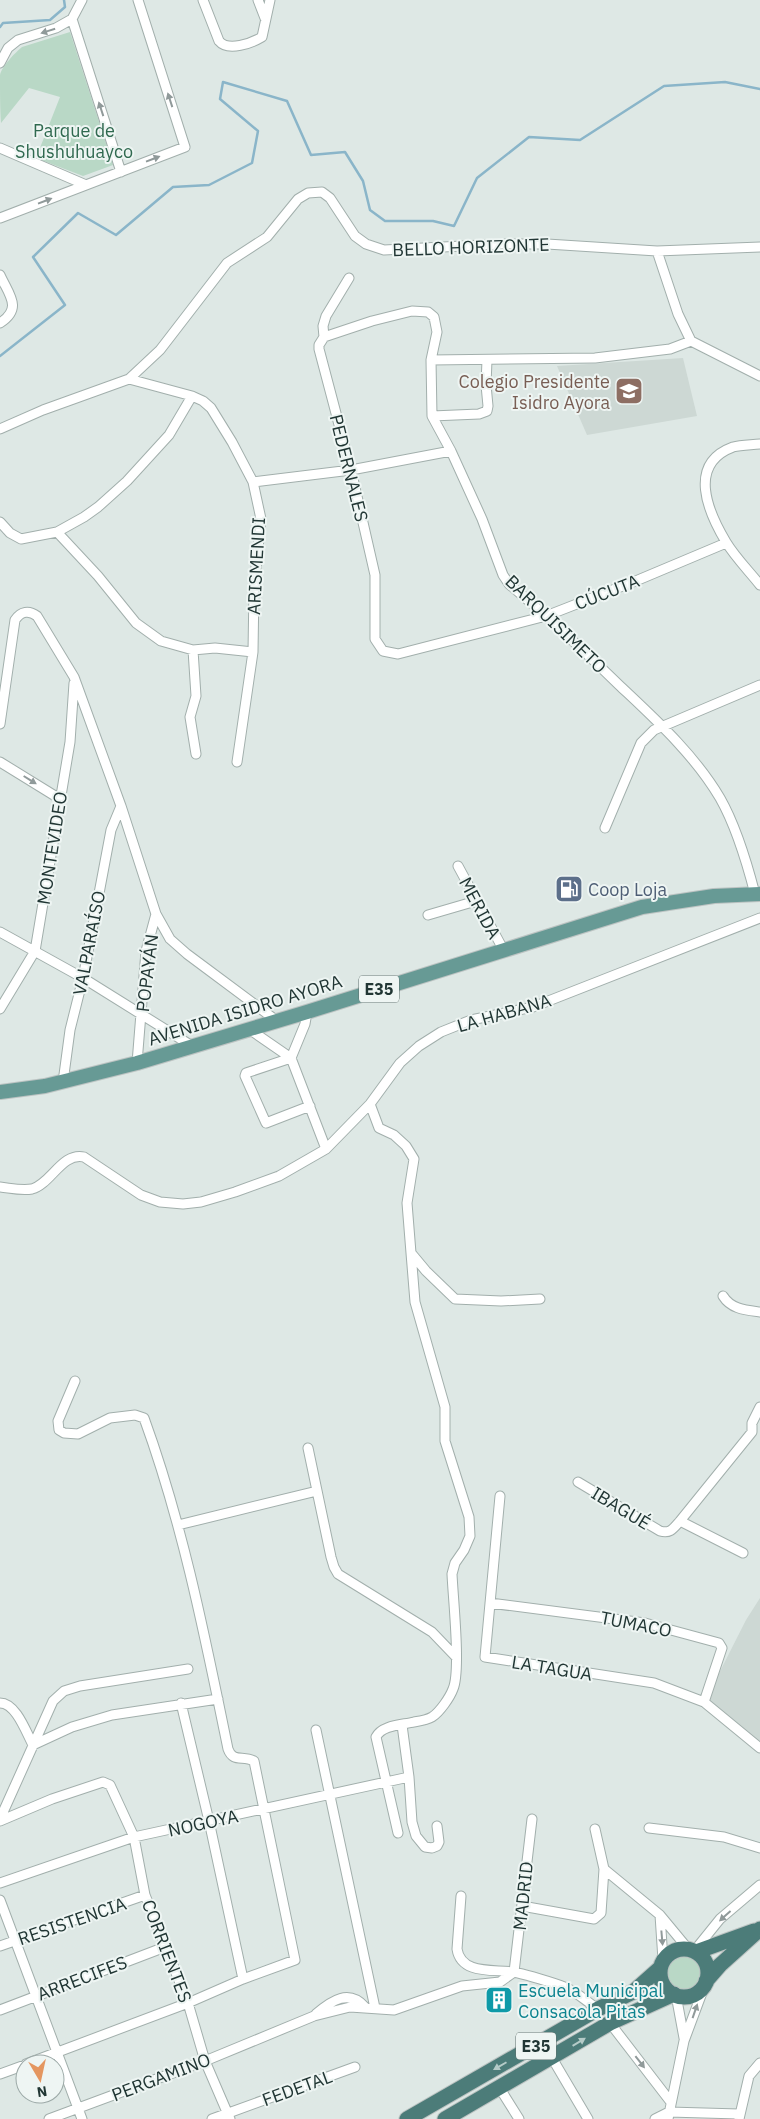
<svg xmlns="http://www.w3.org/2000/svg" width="760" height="2119" font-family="'IBM Plex Sans',sans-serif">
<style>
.built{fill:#cdd8d4}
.green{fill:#b9d8c6}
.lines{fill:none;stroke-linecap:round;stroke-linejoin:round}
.stream{stroke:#8ab5c9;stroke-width:2.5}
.minor-casing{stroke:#a2afac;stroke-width:11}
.primary-casing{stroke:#bcc3c2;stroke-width:16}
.trunk-casing{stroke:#bcc3c2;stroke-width:17}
.minor{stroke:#fff;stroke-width:9}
.primary{stroke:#679a95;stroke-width:14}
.trunk{stroke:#4c7c79;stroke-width:15}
.oneway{fill:#909a9a}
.oneway2{fill:#b5cbc8}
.labels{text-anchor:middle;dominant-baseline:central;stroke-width:4;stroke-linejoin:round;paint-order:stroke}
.shield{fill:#eef5f3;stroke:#5e6f6d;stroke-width:1}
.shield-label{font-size:16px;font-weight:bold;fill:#213634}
.park-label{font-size:18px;fill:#2f694f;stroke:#eef5f3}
.street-label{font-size:18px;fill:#213634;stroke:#eef5f3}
.education-label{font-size:18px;fill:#785e54;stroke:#eef5f3;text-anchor:end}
.service-label{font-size:18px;fill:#4e5e75;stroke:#eef5f3;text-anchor:start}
.culture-label{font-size:18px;fill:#0d838f;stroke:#eef5f3;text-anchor:start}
</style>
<rect width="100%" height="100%" fill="#dee8e5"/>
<path class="built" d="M683,358L697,416L587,435L557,366Z
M760,1598V1744L705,1701L746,1620Z"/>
<path class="green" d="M70,32L113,165L83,176L36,158L60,97L29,88L1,123C0,109 0,89 0,75C2,66 15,53 22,47Z
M663 1971a19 19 0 1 1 38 0a19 19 0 1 1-38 0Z"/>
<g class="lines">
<path class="stream" d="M0,27L3,23L50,20L65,7L64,0
M0,356L65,305L33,257L78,213L116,235L173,187L209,185L252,163L258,131L220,99L223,82L287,101L311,155L345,152L363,181L370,210L385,221H433L454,226L477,178L529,137L580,140L664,86L725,82L760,89"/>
<defs>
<path id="minor" d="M203,0L219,41C228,52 252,43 262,37L270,0
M258,0L265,18
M72,19L121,172
M0,63L8,48L18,40L56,28L72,19L82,0
M0,148L86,185
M0,218L185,147L138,0
M657,251L678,314L691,341
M0,275C9,295 23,308 0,323
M349,278L326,316L323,326L324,337L319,345V349L351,470L375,575V639L383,651L398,654L546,616L638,580L726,543
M324,337L372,321L412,311L428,312L434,317L437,332L431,360L432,416L451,451L482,519L503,575L509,584C547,616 583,650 619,685C655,719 694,754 720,798C736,826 747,863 755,894
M691,341L760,376
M431,360L595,358L670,349L691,341
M129,379L192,396L203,401L211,408L232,442L253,482L261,519L254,587L253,652L237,762
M432,416L479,414L487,411L488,406L486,385L487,360
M0,429L43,410L129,379L160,350L227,263L267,237L298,199L308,193L322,192L330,198L355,236L366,244L384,250L502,244H547L657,251L760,247
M760,444C751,445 741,445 733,447C687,464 708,512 726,542C735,557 749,571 760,585
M253,482L351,470L451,451
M0,522L10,533L21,539L57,532L84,517L98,507L127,481L169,435L192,396
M57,532L98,576L136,623L161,641L193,650L215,648L253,652
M193,650L196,696L190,717L196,754
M0,724L15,620C21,611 29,610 37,616L74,677L121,806L156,914L170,939L187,954L277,1021
M0,762L60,799
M605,828L641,743L654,730L760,685
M458,866L503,949
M428,915L476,901
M0,932L83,978L192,1046
M0,1009L35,951L70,742L74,683
M307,1012L305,1024L291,1058L326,1149
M249,1029L291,1058
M291,1058L246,1073L245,1076L266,1123L310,1106
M137,1063L146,951L156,914
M63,1082L70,1030L83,978L111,830L121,806
M370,1104L379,1128L394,1135L406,1146L414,1159L407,1203L411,1253L426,1271L455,1299L501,1301L540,1299
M0,1187C10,1188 21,1191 32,1189C51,1184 62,1152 84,1157L141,1195L160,1202L183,1204L201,1202L235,1192L279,1176L326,1149L370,1104L400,1063L419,1046L441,1032L471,1020L533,1007L760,918
M723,1296C731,1309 745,1310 760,1312
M752,1432V1423L760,1407
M308,1448L331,1557L334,1567L338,1574L432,1632L456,1657
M578,1482L660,1531C670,1534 673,1529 680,1521L743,1553
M500,1496L485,1657L654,1683L704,1702L760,1748
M680,1521L752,1432
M178,1525L317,1491
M490,1603L645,1623L719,1643L722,1648L704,1702
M0,1703C16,1703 26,1732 33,1745L72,1727L112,1715L218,1699
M181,1703L209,1821L243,1979
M402,1725L409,1777L412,1822L416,1836L425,1847L432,1848L437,1846L439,1842L437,1826
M316,1730L375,2008
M0,1819L53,1701L64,1691L80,1686L188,1669
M0,1821L52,1799L103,1782L110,1785L134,1837L145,1895L188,2003L205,2061L230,2119
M649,1828L724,1837L760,1848
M398,1833L376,1737C382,1725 402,1725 414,1722C420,1721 427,1720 432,1717C440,1712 450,1697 453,1689C461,1671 453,1598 452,1574L455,1563L464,1550L470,1536L469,1517L445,1441V1407L415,1302L411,1253
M604,1869L660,1915L689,1950
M0,1883L134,1837L409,1777
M461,1896L457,1949C461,1975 494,1969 513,1972C529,1975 547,1981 562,1986C575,1990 587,2002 598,2009
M0,1900L82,2119
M522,1906L594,1919L601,1913L604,1869L595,1829
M660,1915L663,1960
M0,1946L145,1895
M695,1950L720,1919L760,1885
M514,1972L532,1819
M676,1995L684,2038
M0,2010L165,1947
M316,2014C332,2000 349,1989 365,2007
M610,2023L670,2101
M552,2058L588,2119
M26,2064L188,2003L243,1979L295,1960L254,1761C243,1755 233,1763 228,1749C205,1637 183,1525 144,1418L135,1415L110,1418L78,1434L64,1433L59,1430L58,1421L75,1381
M0,2074L25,2065
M499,2087L519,2119
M49,2119L205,2061L314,2016L350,2007L394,2010L462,1986L500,1982L514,1972
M212,2119L355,2067
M655,2119L669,2112L739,2114
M668,2119L684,2041L706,1982
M739,2119L749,2076L760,2063"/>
<path id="primary" d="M0,1092L45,1086L137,1063L307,1012L642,907L714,896L760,894"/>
<path id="trunk" d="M660 1973a24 24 0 1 1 48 0a24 24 0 1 1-48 0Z
M696,1952L754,1931
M706,1981L720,1965L760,1929
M407,2119L598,2009L633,1992L660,1968
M445,2119L610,2023L674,1994"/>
</defs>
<use href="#minor" class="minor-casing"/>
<use href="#primary" class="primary-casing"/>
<use href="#trunk" class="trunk-casing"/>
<use href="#minor" class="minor"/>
<use href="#primary" class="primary"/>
<use href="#trunk" class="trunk"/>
</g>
<defs><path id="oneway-solid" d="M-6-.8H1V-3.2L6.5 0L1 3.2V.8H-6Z" transform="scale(1.25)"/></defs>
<g class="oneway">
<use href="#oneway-solid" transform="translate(48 31) rotate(163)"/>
<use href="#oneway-solid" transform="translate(170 100) rotate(-108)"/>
<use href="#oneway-solid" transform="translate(101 109) rotate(-108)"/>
<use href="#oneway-solid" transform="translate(153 159) rotate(-21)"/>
<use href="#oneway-solid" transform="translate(45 201) rotate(-21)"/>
<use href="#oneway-solid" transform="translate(30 780) rotate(32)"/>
<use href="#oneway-solid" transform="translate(725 1916) rotate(138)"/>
<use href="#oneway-solid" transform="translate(662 1938) rotate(85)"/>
<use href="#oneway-solid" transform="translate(695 2011) rotate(-71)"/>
<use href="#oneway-solid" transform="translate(640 2062) rotate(52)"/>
</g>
<g class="oneway2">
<use href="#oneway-solid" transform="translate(579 2042) rotate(-31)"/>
<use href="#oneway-solid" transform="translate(500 2066) rotate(150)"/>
</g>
<defs>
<symbol id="school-square" viewBox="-11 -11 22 22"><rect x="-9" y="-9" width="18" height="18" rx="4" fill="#8d6e63" stroke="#eef5f3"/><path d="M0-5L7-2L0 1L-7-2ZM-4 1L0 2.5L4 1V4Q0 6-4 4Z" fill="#fff"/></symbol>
<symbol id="fuel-square" viewBox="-11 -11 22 22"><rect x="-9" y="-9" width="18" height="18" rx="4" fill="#5c6f8a" stroke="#eef5f3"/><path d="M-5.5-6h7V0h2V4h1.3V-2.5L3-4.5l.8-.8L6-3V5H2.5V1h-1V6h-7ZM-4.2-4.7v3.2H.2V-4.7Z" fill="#fff"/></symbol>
<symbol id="building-square" viewBox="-11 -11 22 22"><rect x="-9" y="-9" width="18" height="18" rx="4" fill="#0f9aa8" stroke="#eef5f3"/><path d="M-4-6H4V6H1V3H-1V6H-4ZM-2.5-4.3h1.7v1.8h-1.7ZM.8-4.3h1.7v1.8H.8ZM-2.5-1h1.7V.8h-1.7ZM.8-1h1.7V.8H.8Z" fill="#fff"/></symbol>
</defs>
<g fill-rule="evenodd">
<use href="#school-square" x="613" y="375" width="32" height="32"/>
<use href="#fuel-square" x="553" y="873" width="32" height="32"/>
<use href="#building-square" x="483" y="1984" width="32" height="32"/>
</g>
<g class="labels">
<g class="shield">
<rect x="359" y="975.5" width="40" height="27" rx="4"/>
<rect x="516" y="2032.5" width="40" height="27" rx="4"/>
</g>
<g class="shield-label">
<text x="379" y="989">E35</text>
<text x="536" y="2046">E35</text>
</g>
<g class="park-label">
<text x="74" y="130">Parque de<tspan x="74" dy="21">Shushuhuayco</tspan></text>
</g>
<g class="street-label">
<text transform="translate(471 247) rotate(-2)">BELLO HORIZONTE</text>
<text transform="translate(349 468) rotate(76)">PEDERNALES</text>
<text transform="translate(256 566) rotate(-87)">ARISMENDI</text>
<text transform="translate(607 592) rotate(-21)">CÚCUTA</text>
<text transform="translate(556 624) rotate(44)">BARQUISIMETO</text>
<text transform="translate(52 848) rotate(-81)">MONTEVIDEO</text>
<text transform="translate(480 908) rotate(62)">MERIDA</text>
<text transform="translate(89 943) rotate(-79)">VALPARAÍSO</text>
<text transform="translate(147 973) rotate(-83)">POPAYÁN</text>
<text transform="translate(245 1010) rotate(-17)">AVENIDA ISIDRO AYORA</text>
<text transform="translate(504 1013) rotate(-16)">LA HABANA</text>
<text transform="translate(621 1508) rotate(31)">IBAGUÉ</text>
<text transform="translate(636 1624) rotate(11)">TUMACO</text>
<text transform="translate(552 1668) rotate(9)">LA TAGUA</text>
<text transform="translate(203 1823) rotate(-12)">NOGOYA</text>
<text transform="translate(523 1896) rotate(-84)">MADRID</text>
<text transform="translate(72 1921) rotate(-19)">RESISTENCIA</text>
<text transform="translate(167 1951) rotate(69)">CORRIENTES</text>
<text transform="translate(82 1978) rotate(-21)">ARRECIFES</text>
<text transform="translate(161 2077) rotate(-21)">PERGAMINO</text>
<text transform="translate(297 2088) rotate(-20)">FEDETAL</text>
</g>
<g class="education-label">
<text x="610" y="381">Colegio Presidente<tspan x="610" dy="21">Isidro Ayora</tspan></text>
</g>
<g class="service-label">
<text x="588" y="889">Coop Loja</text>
</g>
<g class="culture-label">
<text x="518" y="1990">Escuela Municipal<tspan x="518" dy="21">Consacola Pitas</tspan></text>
</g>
</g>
<g transform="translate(40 2079) rotate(171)"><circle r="24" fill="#eef5f3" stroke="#9ca9a7"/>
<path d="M0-4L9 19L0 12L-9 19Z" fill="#e49660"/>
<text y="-8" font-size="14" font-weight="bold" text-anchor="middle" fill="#213634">N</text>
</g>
</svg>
